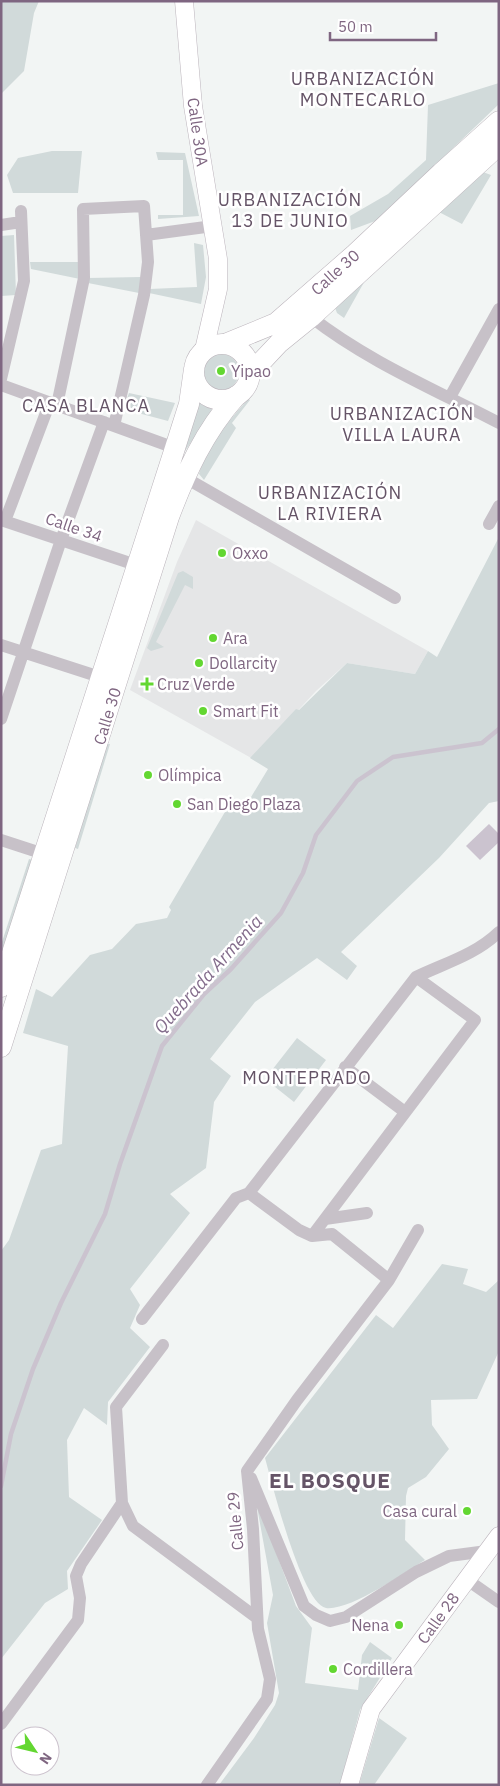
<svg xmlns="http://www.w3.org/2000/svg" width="500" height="1786" font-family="'IBM Plex Sans',sans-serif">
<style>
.built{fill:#e5e6e7}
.green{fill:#d1dada}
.water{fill:#cbc3cf}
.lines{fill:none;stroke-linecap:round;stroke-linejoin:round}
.stream{stroke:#cbc3cf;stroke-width:4.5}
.secondary-casing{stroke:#bcb4bc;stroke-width:19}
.primary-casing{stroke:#bbb4bb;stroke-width:21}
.street{stroke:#c7c1c8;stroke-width:12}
.secondary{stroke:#fff;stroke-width:18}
.primary{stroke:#fff;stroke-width:20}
.poi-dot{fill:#63d731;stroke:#fff;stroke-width:2}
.labels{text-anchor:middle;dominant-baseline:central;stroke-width:5;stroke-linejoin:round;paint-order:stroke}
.street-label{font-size:16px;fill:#7f6681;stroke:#fff}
.poi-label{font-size:16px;fill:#7f6681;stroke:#fff;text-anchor:start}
.neighbourhood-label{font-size:18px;letter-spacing:1px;fill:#655467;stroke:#fff}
.water-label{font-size:18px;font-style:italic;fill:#836c8b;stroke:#fff}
.district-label{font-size:21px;font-weight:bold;letter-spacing:1px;fill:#655467;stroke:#fff}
</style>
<rect width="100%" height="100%" fill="#f2f5f4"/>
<path class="built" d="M196,520L428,651L415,674L347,663L316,691L253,759L130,690L177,562Z"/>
<path class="green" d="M1,1H39L34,13L24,71L1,94Z
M499,83V104L378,220L351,230L350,216L388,194L426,160L428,105Z
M52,151H82L78,193H13L7,175L18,158Z
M156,152L185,153L199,216L158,219V215H183V160H158Z
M480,171L491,175L462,224L437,211Z
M14,235L16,295L1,296V236Z
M194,243L203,245L206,277L201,304L149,293V289L197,287Z
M30,262H80V279L31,269Z
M141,277L139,293L88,283V278Z
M367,277L344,318L337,313L334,305Z
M203 372a18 18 0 1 1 36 0a18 18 0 1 1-36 0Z
M129,393L175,403L168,421L123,409Z
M248,399L250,400L232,423L236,428L204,480L199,474C207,445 229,421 248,399Z
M199,403L213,410L183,454Z
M499,537V801L489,803L439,858L341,952L357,966L347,980L317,958L255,1002L210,1059L231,1076L214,1102L206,1168L170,1194L190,1213L130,1289L140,1305L130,1328L150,1347L108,1402L107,1425L84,1408L67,1440L69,1497L102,1520L67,1571L68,1589L45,1603L1,1659V1251L9,1240L41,1150L62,1144L68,1046L23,1033L36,989L52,997L90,955L112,949L136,924L167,918L171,910L169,907L232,800L245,807L268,769L250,758L296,709L299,710L347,663L415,674L428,651L437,657Z
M183,571L193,577V589L185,585L156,642L164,647L151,651L147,648L178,573Z
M106,744H110L78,849L75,848Z
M29,859L33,860L1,961V945Z
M297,1038L326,1060L294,1102L265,1079Z
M442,1264L468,1269L463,1284L486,1292L499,1280V1351L477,1399L431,1400L432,1425L449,1449L426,1477L408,1488L406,1496L405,1540L425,1560C404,1573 350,1611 326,1608C302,1604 272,1483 265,1458L376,1315L393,1328Z
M255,1496L296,1606L312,1628L305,1683L358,1690L362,1655L370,1642L392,1658L360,1710L340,1785H219L254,1738L275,1705L279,1693L267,1623L273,1595Z
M379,1718L407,1738L374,1785H359Z"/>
<path class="water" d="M489,824L499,834V842L480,860L466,846Z"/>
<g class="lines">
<path class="stream" d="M1,1486L11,1434L33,1369L61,1303L105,1214L120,1164L162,1046L204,994L231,969L281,913L303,873L316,835L357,781L393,757L482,743L499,729"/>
<defs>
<path id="secondary" d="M184,1L193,106L218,259V289L204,350
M349,1785L371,1709L499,1536"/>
<path id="primary" d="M225,344L276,323L355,254L441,173L499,121
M194 372a28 28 0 1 1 56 0a28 28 0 1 1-56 0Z
M250,374L279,343L311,317L499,145
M1,987L175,448L189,404L194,369
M1,1047L169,517C186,472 204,432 236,396"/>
</defs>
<use href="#secondary" class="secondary-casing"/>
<use href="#primary" class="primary-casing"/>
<path class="street" d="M1,225L21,222
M146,235L213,226
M311,317C367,361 436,390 499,423
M1,379L24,281L21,211
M1,385L175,448
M450,397L499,309
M57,405L84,278L83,209L144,206L148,262L144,295L114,426
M184,477L395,598
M1,520L136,565
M5,521L50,402
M489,524L499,506
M1,645L100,677
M1,719L61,540L104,422
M1,840L44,854
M345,1067L405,1112
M249,1193L299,1230L312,1236L332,1234L389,1280
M325,1219L367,1213
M312,1236L475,1020L416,977
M142,1319L236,1198L249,1193L416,977C445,963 475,955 499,932
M163,1345L116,1407L122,1503L133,1526L257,1618
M251,1478L304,1606L316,1615L330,1621L346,1617L416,1572L449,1556L487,1551
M466,1579L499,1602
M1,1724L78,1620L80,1598L76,1576L81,1564L122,1503
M207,1785L267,1699L270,1679L258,1629L253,1529L247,1471L297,1400L389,1280L418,1230"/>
<use href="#secondary" class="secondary"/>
<use href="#primary" class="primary"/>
</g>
<g class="poi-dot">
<circle cx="221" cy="371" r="5"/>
<circle cx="222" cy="553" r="5"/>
<circle cx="213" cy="638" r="5"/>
<circle cx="199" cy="663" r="5"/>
<path d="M144.5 676.5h5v5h5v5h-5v5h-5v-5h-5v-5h5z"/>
<circle cx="203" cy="711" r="5"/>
<circle cx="148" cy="775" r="5"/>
<circle cx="177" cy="804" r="5"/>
<circle cx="467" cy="1511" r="5"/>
<circle cx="399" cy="1625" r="5"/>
<circle cx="333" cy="1669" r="5"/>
</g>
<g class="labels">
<g class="street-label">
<text transform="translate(198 132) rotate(82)">Calle 30A</text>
<text transform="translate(335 272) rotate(-42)">Calle 30</text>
<text transform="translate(74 527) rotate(19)">Calle 34</text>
<text transform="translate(107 716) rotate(-73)">Calle 30</text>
<text transform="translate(235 1521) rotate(-95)">Calle 29</text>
<text transform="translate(438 1618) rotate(-54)">Calle 28</text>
</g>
<g class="poi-label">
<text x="231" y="371">Yipao</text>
<text x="232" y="553">Oxxo</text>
<text x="223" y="638">Ara</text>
<text x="209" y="663">Dollarcity</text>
<text x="157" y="684">Cruz Verde</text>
<text x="213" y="711">Smart Fit</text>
<text x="158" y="775">Olímpica</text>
<text x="187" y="804">San Diego Plaza</text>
<text x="457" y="1511" text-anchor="end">Casa cural</text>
<text x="389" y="1625" text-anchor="end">Nena</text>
<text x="343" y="1669">Cordillera</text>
</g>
<g class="neighbourhood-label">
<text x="363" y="78">URBANIZACIÓN<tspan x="363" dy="21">MONTECARLO</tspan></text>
<text x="290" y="199">URBANIZACIÓN<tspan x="290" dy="21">13 DE JUNIO</tspan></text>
<text x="86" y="405">CASA BLANCA</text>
<text x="402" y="413">URBANIZACIÓN<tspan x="402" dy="21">VILLA LAURA</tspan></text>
<text x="330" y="492">URBANIZACIÓN<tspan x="330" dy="21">LA RIVIERA</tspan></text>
<text x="307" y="1077">MONTEPRADO</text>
</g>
<g class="water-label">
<text transform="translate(208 974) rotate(-48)">Quebrada Armenia</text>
</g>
<g class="district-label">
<text x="330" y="1480">EL BOSQUE</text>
</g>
</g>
<rect width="500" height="1786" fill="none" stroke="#7f6681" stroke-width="5"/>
<g transform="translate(35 1751) rotate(125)"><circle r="24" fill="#ffffff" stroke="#ccc2cd"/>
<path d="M0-4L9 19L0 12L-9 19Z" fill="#63d731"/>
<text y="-8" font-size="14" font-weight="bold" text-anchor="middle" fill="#7f6681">N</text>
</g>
<path d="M330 32v8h106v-8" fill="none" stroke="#7f6681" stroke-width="2.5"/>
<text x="338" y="32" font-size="15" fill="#7f6681" stroke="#ffffff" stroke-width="4" paint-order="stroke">50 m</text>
</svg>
